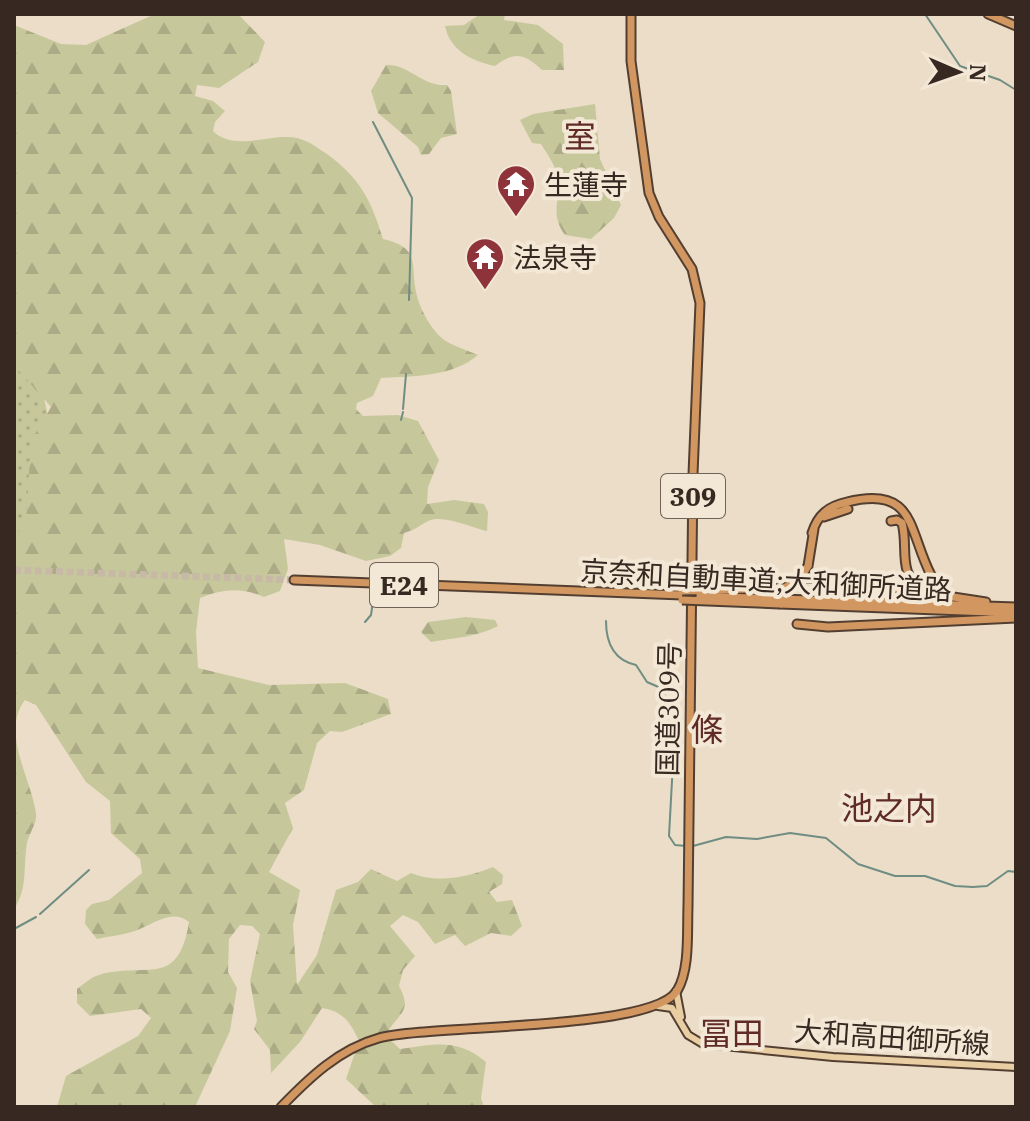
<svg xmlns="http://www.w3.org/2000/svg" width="1030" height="1121" font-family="'IBM Plex Serif','Noto Sans JP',serif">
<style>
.grass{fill:url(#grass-dots)}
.forest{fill:url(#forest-firs)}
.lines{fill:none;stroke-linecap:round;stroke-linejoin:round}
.stream{stroke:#6f8d83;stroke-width:2}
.highway-tunnel{stroke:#c7b9a6;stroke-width:7;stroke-dasharray:7 3.5;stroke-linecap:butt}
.major-casing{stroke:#533f32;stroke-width:10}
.highway-casing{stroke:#533f32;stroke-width:11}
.major{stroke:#eacea3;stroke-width:6}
.highway{stroke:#d29760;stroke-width:7}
.highway-bridge-casing{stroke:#533f32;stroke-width:11;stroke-linecap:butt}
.highway-bridge{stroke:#d29760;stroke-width:7}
.labels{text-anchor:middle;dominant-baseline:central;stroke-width:8;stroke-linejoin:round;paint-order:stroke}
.shield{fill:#f3e8d6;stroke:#6f6257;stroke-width:2}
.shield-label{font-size:26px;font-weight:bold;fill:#372921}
.poi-label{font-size:28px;fill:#372921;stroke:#f3e8d6;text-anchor:start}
.street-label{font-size:28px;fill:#372921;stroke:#f3e8d6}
.quarter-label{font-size:32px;fill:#5f2b24;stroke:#f3e8d6}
</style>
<defs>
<pattern id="grass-dots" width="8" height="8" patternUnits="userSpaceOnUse" patternTransform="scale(2)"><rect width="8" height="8" fill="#c6c89c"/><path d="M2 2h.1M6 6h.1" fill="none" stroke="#abac86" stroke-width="1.8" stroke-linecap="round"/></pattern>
<pattern id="forest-firs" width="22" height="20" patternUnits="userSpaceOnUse" patternTransform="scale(2)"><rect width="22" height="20" fill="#c6c89c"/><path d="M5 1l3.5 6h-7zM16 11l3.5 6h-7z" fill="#abac86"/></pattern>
</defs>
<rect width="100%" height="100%" fill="#ebddc7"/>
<path class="grass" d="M14,264L64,488L14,563Z"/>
<path class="forest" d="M155,14H238L265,42L258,62L219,88L197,85L195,96L213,101L225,111L215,122L213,131C231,149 260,138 283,137C303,136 312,144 327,154C360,178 371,200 383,239C423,248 409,266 417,296C421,311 431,329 443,339C452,346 467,350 478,355C453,377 413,376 381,378L373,396L357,403L356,409L363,416L398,415L418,421L439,460L428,487L427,504L454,500L484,504L488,512L487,531C471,528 444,514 428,521C419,526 415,530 404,533L401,548L390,556L366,561L320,545L284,539L288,569L280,591L264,597C241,587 223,589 200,598L196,632L198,668L269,685L345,683L388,699L391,714L342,732L330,731L317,743L304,790L285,803L293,828L269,872L300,890L293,925L297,985L317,955L336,890L358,882L371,869L397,881L411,873C436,884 469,877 493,867L503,875L502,884L489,892L497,902L512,900L522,926L511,936L491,933L465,946L455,935L435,944L418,922L403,915L390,926L415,956L403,970L399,986C414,1014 396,1013 386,1036L400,1049C434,1044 458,1038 486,1062L481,1098L484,1107H376L346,1079L359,1041C351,1023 343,1011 322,1008L300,1042L271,1073L270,1050L254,1029L257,1021L250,981L260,934L252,926L240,925L229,939L228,972L237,988L230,1031L195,1107H57L66,1076L138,1036L151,1018L141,1009L90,1016L77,1003V989C84,984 91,977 99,975C146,961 178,990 189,922C171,908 153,925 135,931C123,935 110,936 97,939L85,924L86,910L92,904L109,900L142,873L140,859L111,833L110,801L86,782L36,705L25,700C0,732 32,780 36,814C37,824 29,833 27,843C23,866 28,889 14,909V538L26,522L31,441L51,407L19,371L14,348V25L61,44L86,45Z
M480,14H505L504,20L538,25L563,44L564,70H542C524,53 515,51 495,66C471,61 450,50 445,26L464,25Z
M386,65C410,64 422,87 447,85L451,91L457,134L441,138L429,154L421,155L418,147L378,113L371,91Z
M595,104L600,159L621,205L614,218L591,239L565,235C550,215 560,201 558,179C556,166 548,155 541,144L532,143L520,120L533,114Z
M466,617L495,620L498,626C477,637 455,638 431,642L421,632L428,622Z"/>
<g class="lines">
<path class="stream" d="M925,14L960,66L1000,80L1016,90
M373,122L412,198L409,300
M403,409L406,374
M401,420L403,412
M377,578L379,563
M606,621C606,643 613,660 636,665L647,682L663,689L670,708L674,744L669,836L675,845L686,846
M365,622L371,615L375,587
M693,846L726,837L757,839L790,833L826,838L858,864L895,876H925L955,886L973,887L987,886L1008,871L1016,872
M40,914L89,870
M14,929L36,917"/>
<path class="highway-tunnel" d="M14,570L294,580"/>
<defs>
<path id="major" d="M676,991L681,1017
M658,1006L672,1008L688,1035L703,1044L833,1057L1016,1067"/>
<path id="highway" d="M988,14L1016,26
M824,517L848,509
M891,521L897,520L902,523C909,548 896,575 924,590
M812,533C818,514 829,506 847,502C916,485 908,531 931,575
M808,566L814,529
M788,579L829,578L986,602
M294,580L682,595
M780,599L1016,607
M780,604L1016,613
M797,624L828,627L1016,618
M281,1107C309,1078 339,1049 379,1038C431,1024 651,1031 677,991C690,970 687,932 688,907L693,474L700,303L692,269L659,217L649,193L631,61V14"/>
</defs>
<use href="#major" class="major-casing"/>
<use href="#highway" class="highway-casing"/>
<use href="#major" class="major"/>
<use href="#highway" class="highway"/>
<defs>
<path id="highway-bridge" d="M682,591L784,588L798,581L808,566
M700,596L780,599
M682,600L780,604"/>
</defs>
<use href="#highway-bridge" class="highway-bridge-casing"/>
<use href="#highway-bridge" class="highway-bridge"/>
</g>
<defs>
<symbol id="temple-pin" viewBox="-11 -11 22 30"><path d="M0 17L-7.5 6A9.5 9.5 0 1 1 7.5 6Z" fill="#8f333b" stroke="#f3e8d6"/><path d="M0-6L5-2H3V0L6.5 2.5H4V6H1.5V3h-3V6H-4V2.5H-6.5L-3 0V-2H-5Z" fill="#fff"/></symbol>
</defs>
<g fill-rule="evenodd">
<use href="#temple-pin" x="494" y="162" width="44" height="60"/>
<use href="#temple-pin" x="463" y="235" width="44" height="60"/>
</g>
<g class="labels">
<g class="shield">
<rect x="661" y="474" width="64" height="44" rx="6"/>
<rect x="370" y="563" width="68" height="44" rx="6"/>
</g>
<g class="shield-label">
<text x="693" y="496">309</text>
<text x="404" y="585">E24</text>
</g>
<g class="poi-label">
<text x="544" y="184">生蓮寺</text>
<text x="513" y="257">法泉寺</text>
</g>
<g class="street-label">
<text transform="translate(766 580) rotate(3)">京奈和自動車道;大和御所道路</text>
<text transform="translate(668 709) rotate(-89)">国道309号</text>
<text transform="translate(892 1037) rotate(4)">大和高田御所線</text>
</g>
<g class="quarter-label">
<text x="580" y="136">室</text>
<text x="707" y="729">條</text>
<text x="889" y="808">池之内</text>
<text x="732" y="1033">冨田</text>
</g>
</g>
<rect width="1030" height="1121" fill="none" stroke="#372921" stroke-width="32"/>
<g transform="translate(958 72) rotate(92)" stroke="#f3e8d6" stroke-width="6" paint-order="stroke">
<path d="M0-6L14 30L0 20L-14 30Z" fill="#372921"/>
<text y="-12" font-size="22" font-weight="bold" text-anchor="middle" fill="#372921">N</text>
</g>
</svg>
